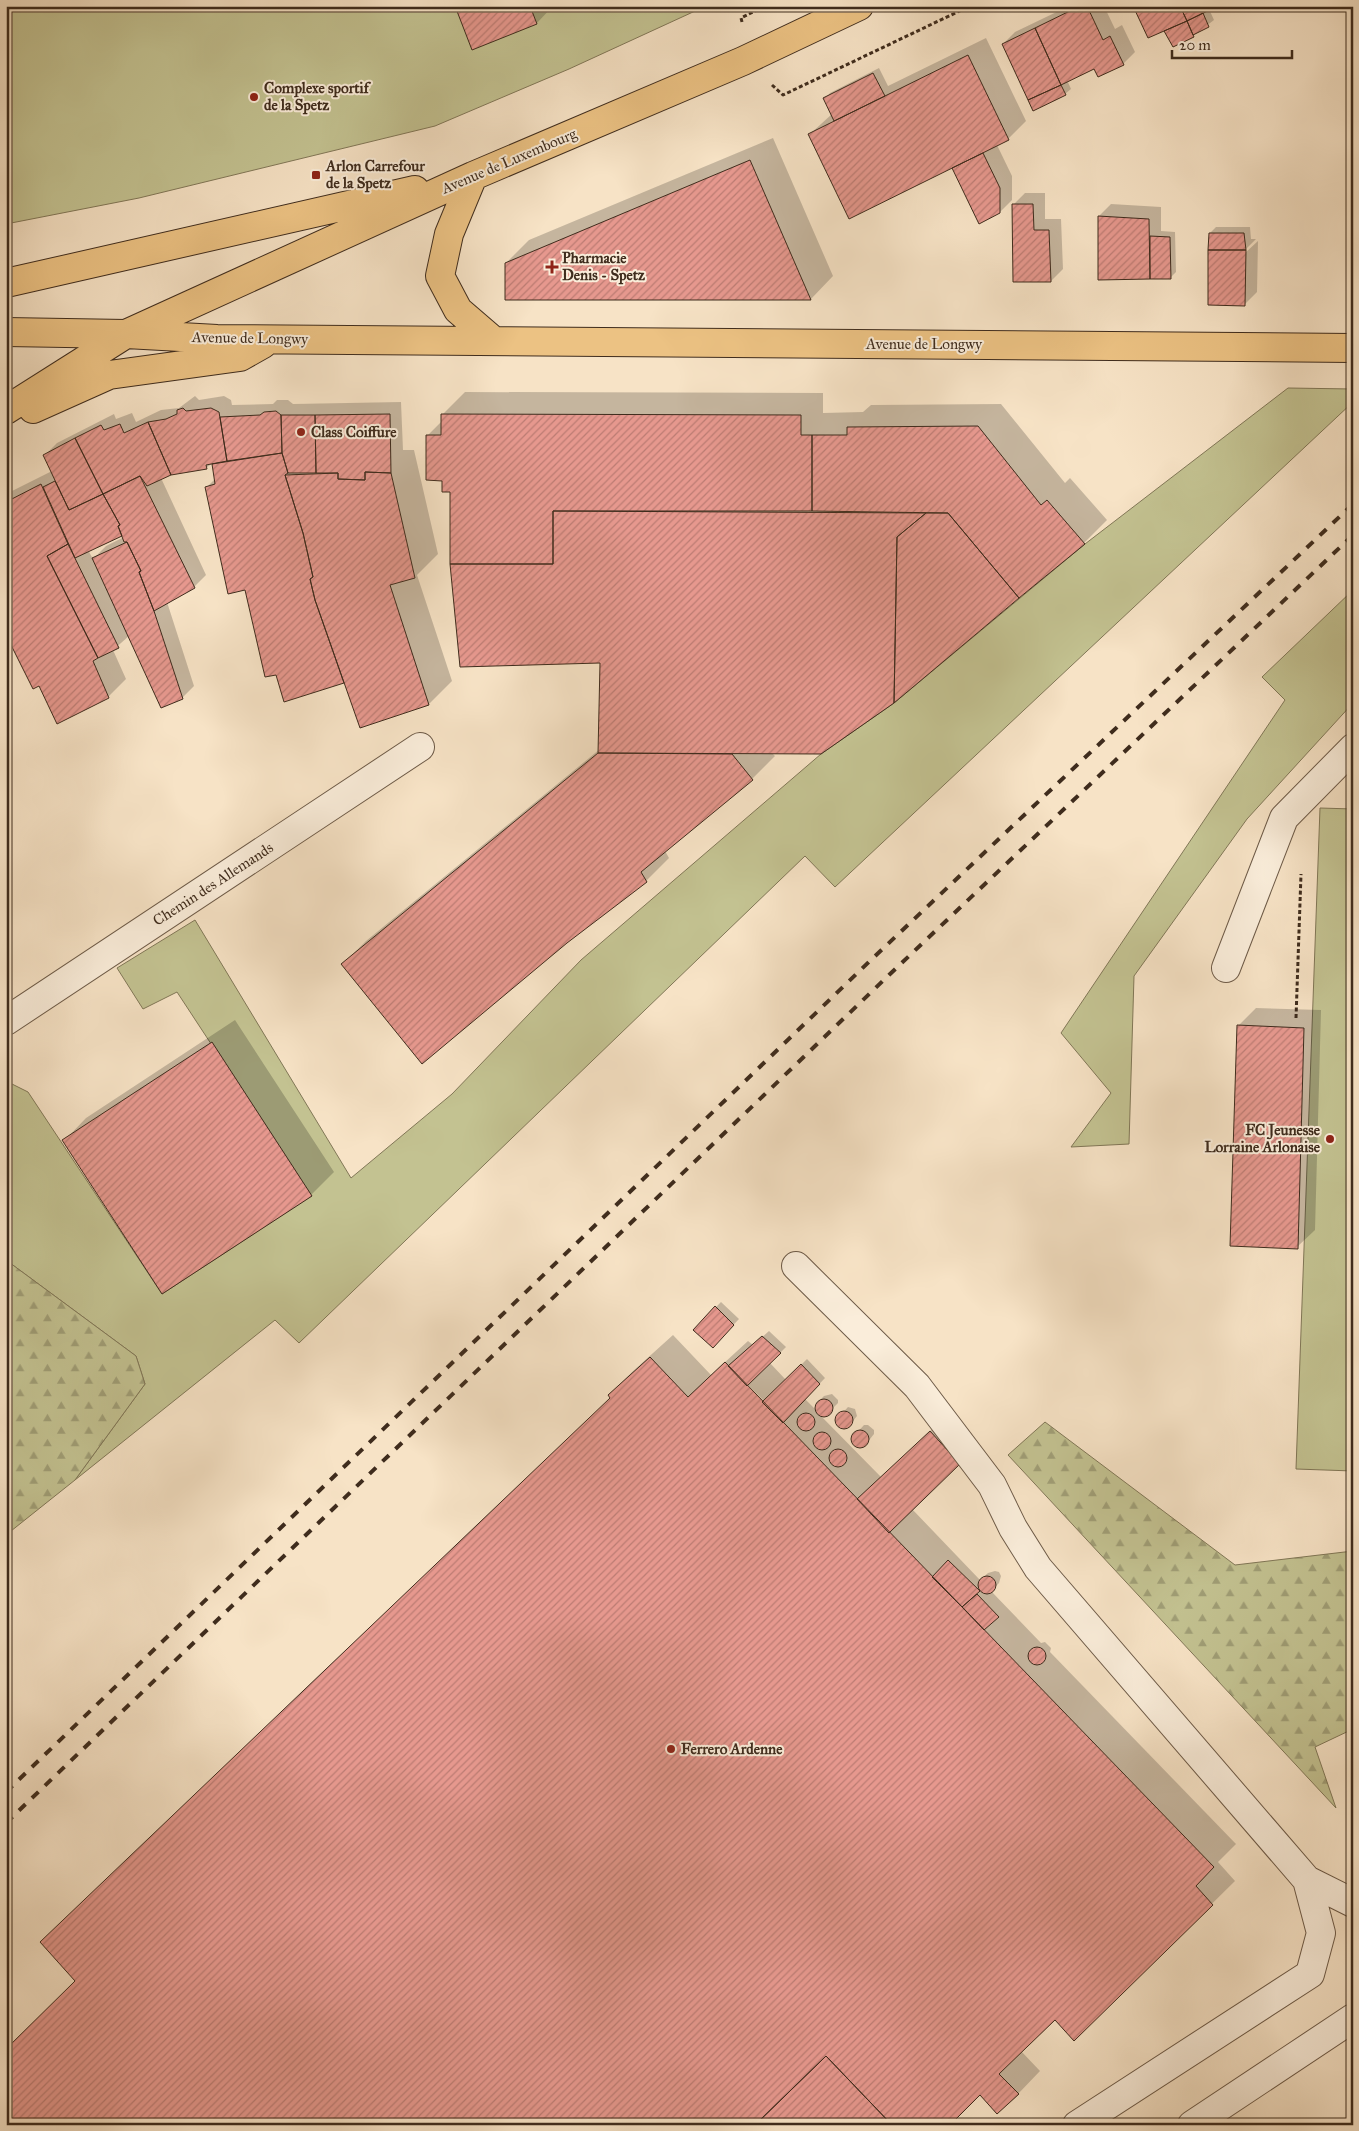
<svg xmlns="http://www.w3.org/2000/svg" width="1359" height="2131" font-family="'IM FELL Great Primer',serif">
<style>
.grass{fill:#c3c291;stroke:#817757}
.forest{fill:url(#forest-firs);stroke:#817757}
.shadow{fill:#0003;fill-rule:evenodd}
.building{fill:url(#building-hatch);stroke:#3f2c1d}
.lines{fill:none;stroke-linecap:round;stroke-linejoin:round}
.minor-casing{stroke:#6d5a47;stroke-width:30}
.major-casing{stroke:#3f2c1d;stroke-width:30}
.path{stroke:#3f2c1d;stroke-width:3;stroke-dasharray:4 2.5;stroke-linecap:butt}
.minor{stroke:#faedda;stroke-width:28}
.major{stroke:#ecc283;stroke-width:28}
.rail{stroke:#3f2c1d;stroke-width:4;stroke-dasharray:9 9;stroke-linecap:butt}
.poi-dot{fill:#8f2418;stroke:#faedda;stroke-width:2}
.labels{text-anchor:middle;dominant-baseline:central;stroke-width:4;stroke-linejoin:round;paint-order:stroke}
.poi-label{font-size:15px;font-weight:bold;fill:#3f2c1d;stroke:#faedda;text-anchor:start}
.street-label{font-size:15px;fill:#3f2c1d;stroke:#faedda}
</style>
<defs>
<pattern id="forest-firs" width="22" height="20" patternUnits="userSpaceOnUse" patternTransform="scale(1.25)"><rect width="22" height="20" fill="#c3c291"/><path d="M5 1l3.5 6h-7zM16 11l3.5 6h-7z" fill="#a09e76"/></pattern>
<pattern id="building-hatch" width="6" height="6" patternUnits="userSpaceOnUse" patternTransform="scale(1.25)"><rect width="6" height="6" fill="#e6988e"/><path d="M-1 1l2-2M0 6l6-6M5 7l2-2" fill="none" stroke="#bc7c73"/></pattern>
</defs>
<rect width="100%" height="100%" fill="#f7e3c6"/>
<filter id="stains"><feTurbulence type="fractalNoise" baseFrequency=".004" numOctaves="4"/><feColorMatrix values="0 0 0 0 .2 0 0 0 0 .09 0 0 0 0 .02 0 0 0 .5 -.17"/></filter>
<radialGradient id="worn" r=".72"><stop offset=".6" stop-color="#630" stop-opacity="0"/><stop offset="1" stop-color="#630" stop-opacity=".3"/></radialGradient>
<path class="grass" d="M6,6H706L569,69L435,126L139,198L6,224Z
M1288,388L1353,389V402L835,887L805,856L299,1343L275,1320L75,1480L145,1384L136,1356L6,1260V1081L28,1092L162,1294L311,1196L177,992L143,1009L117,968L195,920L351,1178L452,1094L581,960L821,754L894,703L1085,544Z
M1353,590V703L1247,819L1134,976L1129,1144L1071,1147L1111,1093L1061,1033L1285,700L1262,677Z
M1320,808L1353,809V1471L1296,1469Z"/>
<path class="forest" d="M6,1260L136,1356L145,1384L75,1480L6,1535Z
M1045,1422L1235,1565L1353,1551V1729L1315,1747L1336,1808L1008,1455Z"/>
<path class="shadow" d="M456,6H553L537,23Z
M1069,6H1104L1115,29L1122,25L1135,52L1123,64L1095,68L1067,80L1071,89L1065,94L1003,44L1015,32Z
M1209,9L1214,20L1193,36L1165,29Z
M986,38L1026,121L1008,139L997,145L1012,176V200L1000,212L953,166L810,134L832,114L825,99L830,93L879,68L888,86Z
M773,138L833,276L811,299H506V263L529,240Z
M1025,193H1045V219H1061L1063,269L1051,281L1013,205Z
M1111,204L1161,207V231L1175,232L1176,272L1170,278L1099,279V216Z
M1216,227H1250L1251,239H1256L1245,250V253L1258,241L1257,292L1245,304L1210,233Z
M465,392L823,393V413L863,412L871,405L1001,404L1065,483L1070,478L1107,520L1084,543L1018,597L772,753L775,756L752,779L665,851L669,858L646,881L566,942L343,964L366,941L600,749L601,662L443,479L427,436L442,421V415ZM930,508L932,510L919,521V517Z
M195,396L199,400L224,396L231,400L232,405L273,404L277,400H288L293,404L401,402L403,450H414L438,554L417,575L452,681L429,704L361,726L345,681L276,674L246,588L207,487L215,479L213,463L206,468L171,474L161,478L206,575L194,587L167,602L194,686L182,698L129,636L113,650L126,679L108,697L39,685L6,632V494L52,471L45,455L57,443L114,414L116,419L132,413L136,422L161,410L179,408ZM122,534L124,537L106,546L93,559L88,550Z
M1256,1008L1321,1010L1315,1230L1297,1247L1238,1026Z
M235,1020L334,1172L311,1195L64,1141L86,1118Z
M721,1302L739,1319L713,1346L716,1307Z
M769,1331L786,1347L770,1363L786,1380L807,1359L825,1378L805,1399L816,1410L818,1402L824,1396L832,1394L838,1400V1403L826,1415H820L881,1477L942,1420L971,1451L912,1509L980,1580L988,1573L995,1571L999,1572L1001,1576L999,1583L991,1591L1041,1643L1045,1642L1051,1648L1050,1652L1236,1844L1218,1862L1235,1881L1074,2040L1055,2018L1021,2051L1040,2071L1018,2094H980L77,1981L611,1398L609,1395L632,1372L673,1335L711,1375L748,1341L753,1345ZM744,1381L764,1401L762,1403L742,1383Z
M848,1407L855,1409L857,1416L849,1426L841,1428L838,1426L837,1419Z
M864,1425H868L874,1430V1434L866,1444L858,1446L855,1445L853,1437Z"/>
<path class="building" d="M455,6H530L537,24L472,50Z
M1080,6H1087L1103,40L1110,36L1124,65L1098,77L1094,69L1061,85L1035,28Z
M1133,6H1180L1187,21L1148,38Z
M1180,6H1218L1187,21Z
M1225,6H1236L1227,11Z
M1203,13L1209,27L1193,35L1187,21Z
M1187,21L1194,37L1173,47L1164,31Z
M1035,28L1061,85L1028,100L1002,44Z
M968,55L1009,140L849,219L808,134Z
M873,73L885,96L834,121L823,98Z
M1061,85L1066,95L1033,111L1028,100Z
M983,153L1000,188V213L979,224L952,168Z
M750,160L811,300H505V263Z
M1012,204H1033L1034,230H1049L1051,282H1013Z
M1098,216L1149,219L1150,279L1098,280Z
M1209,233H1244L1246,250H1208Z
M1150,236L1170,237L1171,279H1150Z
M1208,250H1246L1245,306L1208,305Z
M183,408L186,411L211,408L219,412L227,461L206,465L207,469L171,475L148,422L166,419L177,414V410Z
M276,411L281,415L282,453L227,461L220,417L260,415L264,412Z
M390,414L391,473L365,472V480L338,479V473H316L315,415Z
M441,414L801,415V435H812V511H553V564H450V492H442V481L426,480V435H441Z
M281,415H315L316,473H288L282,453Z
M148,422L171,475L147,486L140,476L103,494L75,438L101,425L104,430L120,424L124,433Z
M978,426L1041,505L1047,500L1085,544L1019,598L948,513L812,511V435H847V427Z
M75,438L103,494L69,510L43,455Z
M282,453L288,473L285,475L303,533L313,577L310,579L315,600L344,683L284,702L276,675L265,677L245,590L228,594L205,487L215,484L212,464Z
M365,472L391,473L415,578L390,585L429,705L360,728L315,600L310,579L313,577L303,533L285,475L338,473V479L365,480Z
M140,476L195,588L154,611L139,572L141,571L127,542H124L118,526L120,525L103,494Z
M55,481L69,510L103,494L120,525L118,526L122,536L75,558L43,487Z
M41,484L68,544L47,556L98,658L93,661L109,698L57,724L39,686L33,689L6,635V502Z
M553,511L926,513L897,537L894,703L821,754L598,753L600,663L460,667L450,564H553Z
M926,513H948L1019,598L894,703L897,537Z
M127,542L141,571L139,572L154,611L183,699L161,708L92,558Z
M68,544L119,648L98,658L47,556Z
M598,753L732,754L753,780L641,872L647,882L567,943L422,1064L341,964Z
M1237,1025L1304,1028L1298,1249L1230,1246Z
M212,1042L312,1196L162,1294L62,1140Z
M715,1306L734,1325L713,1348L693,1330Z
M762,1336L781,1353L747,1386L728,1366Z
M650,1357L688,1397L725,1362L1214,1867L1196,1886L1213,1905L1074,2041L1055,2020L999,2074L1019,2094L997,2114L980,2095L950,2125H892L826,2056L755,2125H6V2049L75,1981L40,1942L610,1398L608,1395Z
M801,1364L820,1384L783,1423L762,1402Z
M815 1408a9 9 0 1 1 18 0a9 9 0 1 1-18 0Z
M835 1420a9 9 0 1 1 18 0a9 9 0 1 1-18 0Z
M797 1422a9 9 0 1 1 18 0a9 9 0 1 1-18 0Z
M851 1439a9 9 0 1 1 18 0a9 9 0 1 1-18 0Z
M930,1431L960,1464L889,1533L857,1499Z
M813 1441a9 9 0 1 1 18 0a9 9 0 1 1-18 0Z
M829 1458a9 9 0 1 1 18 0a9 9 0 1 1-18 0Z
M948,1560L980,1591L962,1607L932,1577Z
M978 1585a9 9 0 1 1 18 0a9 9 0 1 1-18 0Z
M977,1594L999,1617L984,1630L962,1607Z
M1028 1656a9 9 0 1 1 18 0a9 9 0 1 1-18 0Z
M826,2056L892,2125H755Z"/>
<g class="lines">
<defs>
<path id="minor" d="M1226,968L1284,818L1353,748
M6,1021L420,747
M796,1266L917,1386L992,1485L1013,1528L1038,1568L1307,1880L1353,1903
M1077,2125L1310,1974L1321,1933L1307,1880
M1192,2125L1353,2018"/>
<path id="major" d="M473,176L449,234L440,276L458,310L494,341
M6,283L415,190
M6,332L126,334L217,339L1353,348
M33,409L109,375L240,357L263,344
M6,410L126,334L473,176L743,61L859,6"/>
</defs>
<use href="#minor" class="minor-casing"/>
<use href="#major" class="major-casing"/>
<path class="path" d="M742,22L741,18L765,6
M772,85L783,95L970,6
M1296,1018L1301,874"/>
<use href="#minor" class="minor"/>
<use href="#major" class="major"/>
<path class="rail" d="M6,1792L873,958L1353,504
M6,1823L889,975L1353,535"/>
</g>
<g class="poi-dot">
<circle cx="254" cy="97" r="5"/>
<rect x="311" y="170" width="10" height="10" rx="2.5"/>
<path d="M549.5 259.5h5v5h5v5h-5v5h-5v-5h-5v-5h5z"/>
<circle cx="301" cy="432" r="5"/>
<circle cx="1330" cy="1139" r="5"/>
<circle cx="671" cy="1749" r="5"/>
</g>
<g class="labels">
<g class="poi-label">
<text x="264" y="88">Complexe sportif<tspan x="264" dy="17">de la Spetz</tspan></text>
<text x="326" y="166">Arlon Carrefour<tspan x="326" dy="17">de la Spetz</tspan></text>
<text x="562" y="258">Pharmacie<tspan x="562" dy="17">Denis - Spetz</tspan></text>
<text x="311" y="432">Class Coiffure</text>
<text x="1320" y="1130" text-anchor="end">FC Jeunesse<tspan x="1320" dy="17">Lorraine Arlonaise</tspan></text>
<text x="681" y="1749">Ferrero Ardenne</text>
</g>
<g class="street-label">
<text transform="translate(509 161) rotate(-23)">Avenue de Luxembourg</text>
<text transform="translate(250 338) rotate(1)">Avenue de Longwy</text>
<text x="924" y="344">Avenue de Longwy</text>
<text transform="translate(213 884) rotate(-33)">Chemin des Allemands</text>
</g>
</g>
<rect width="1359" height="2131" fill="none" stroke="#f7e3c6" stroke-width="25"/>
<rect x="8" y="8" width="1344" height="2116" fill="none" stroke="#3f2c1d" stroke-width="2.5"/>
<rect x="12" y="12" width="1334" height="2106" fill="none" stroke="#3f2c1d"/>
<path d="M1172 50v8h120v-8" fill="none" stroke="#3f2c1d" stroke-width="2.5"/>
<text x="1179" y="50" font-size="15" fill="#3f2c1d" stroke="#faedda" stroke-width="4" paint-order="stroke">20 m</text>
<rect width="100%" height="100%" filter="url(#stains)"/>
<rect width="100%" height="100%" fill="url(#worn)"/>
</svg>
